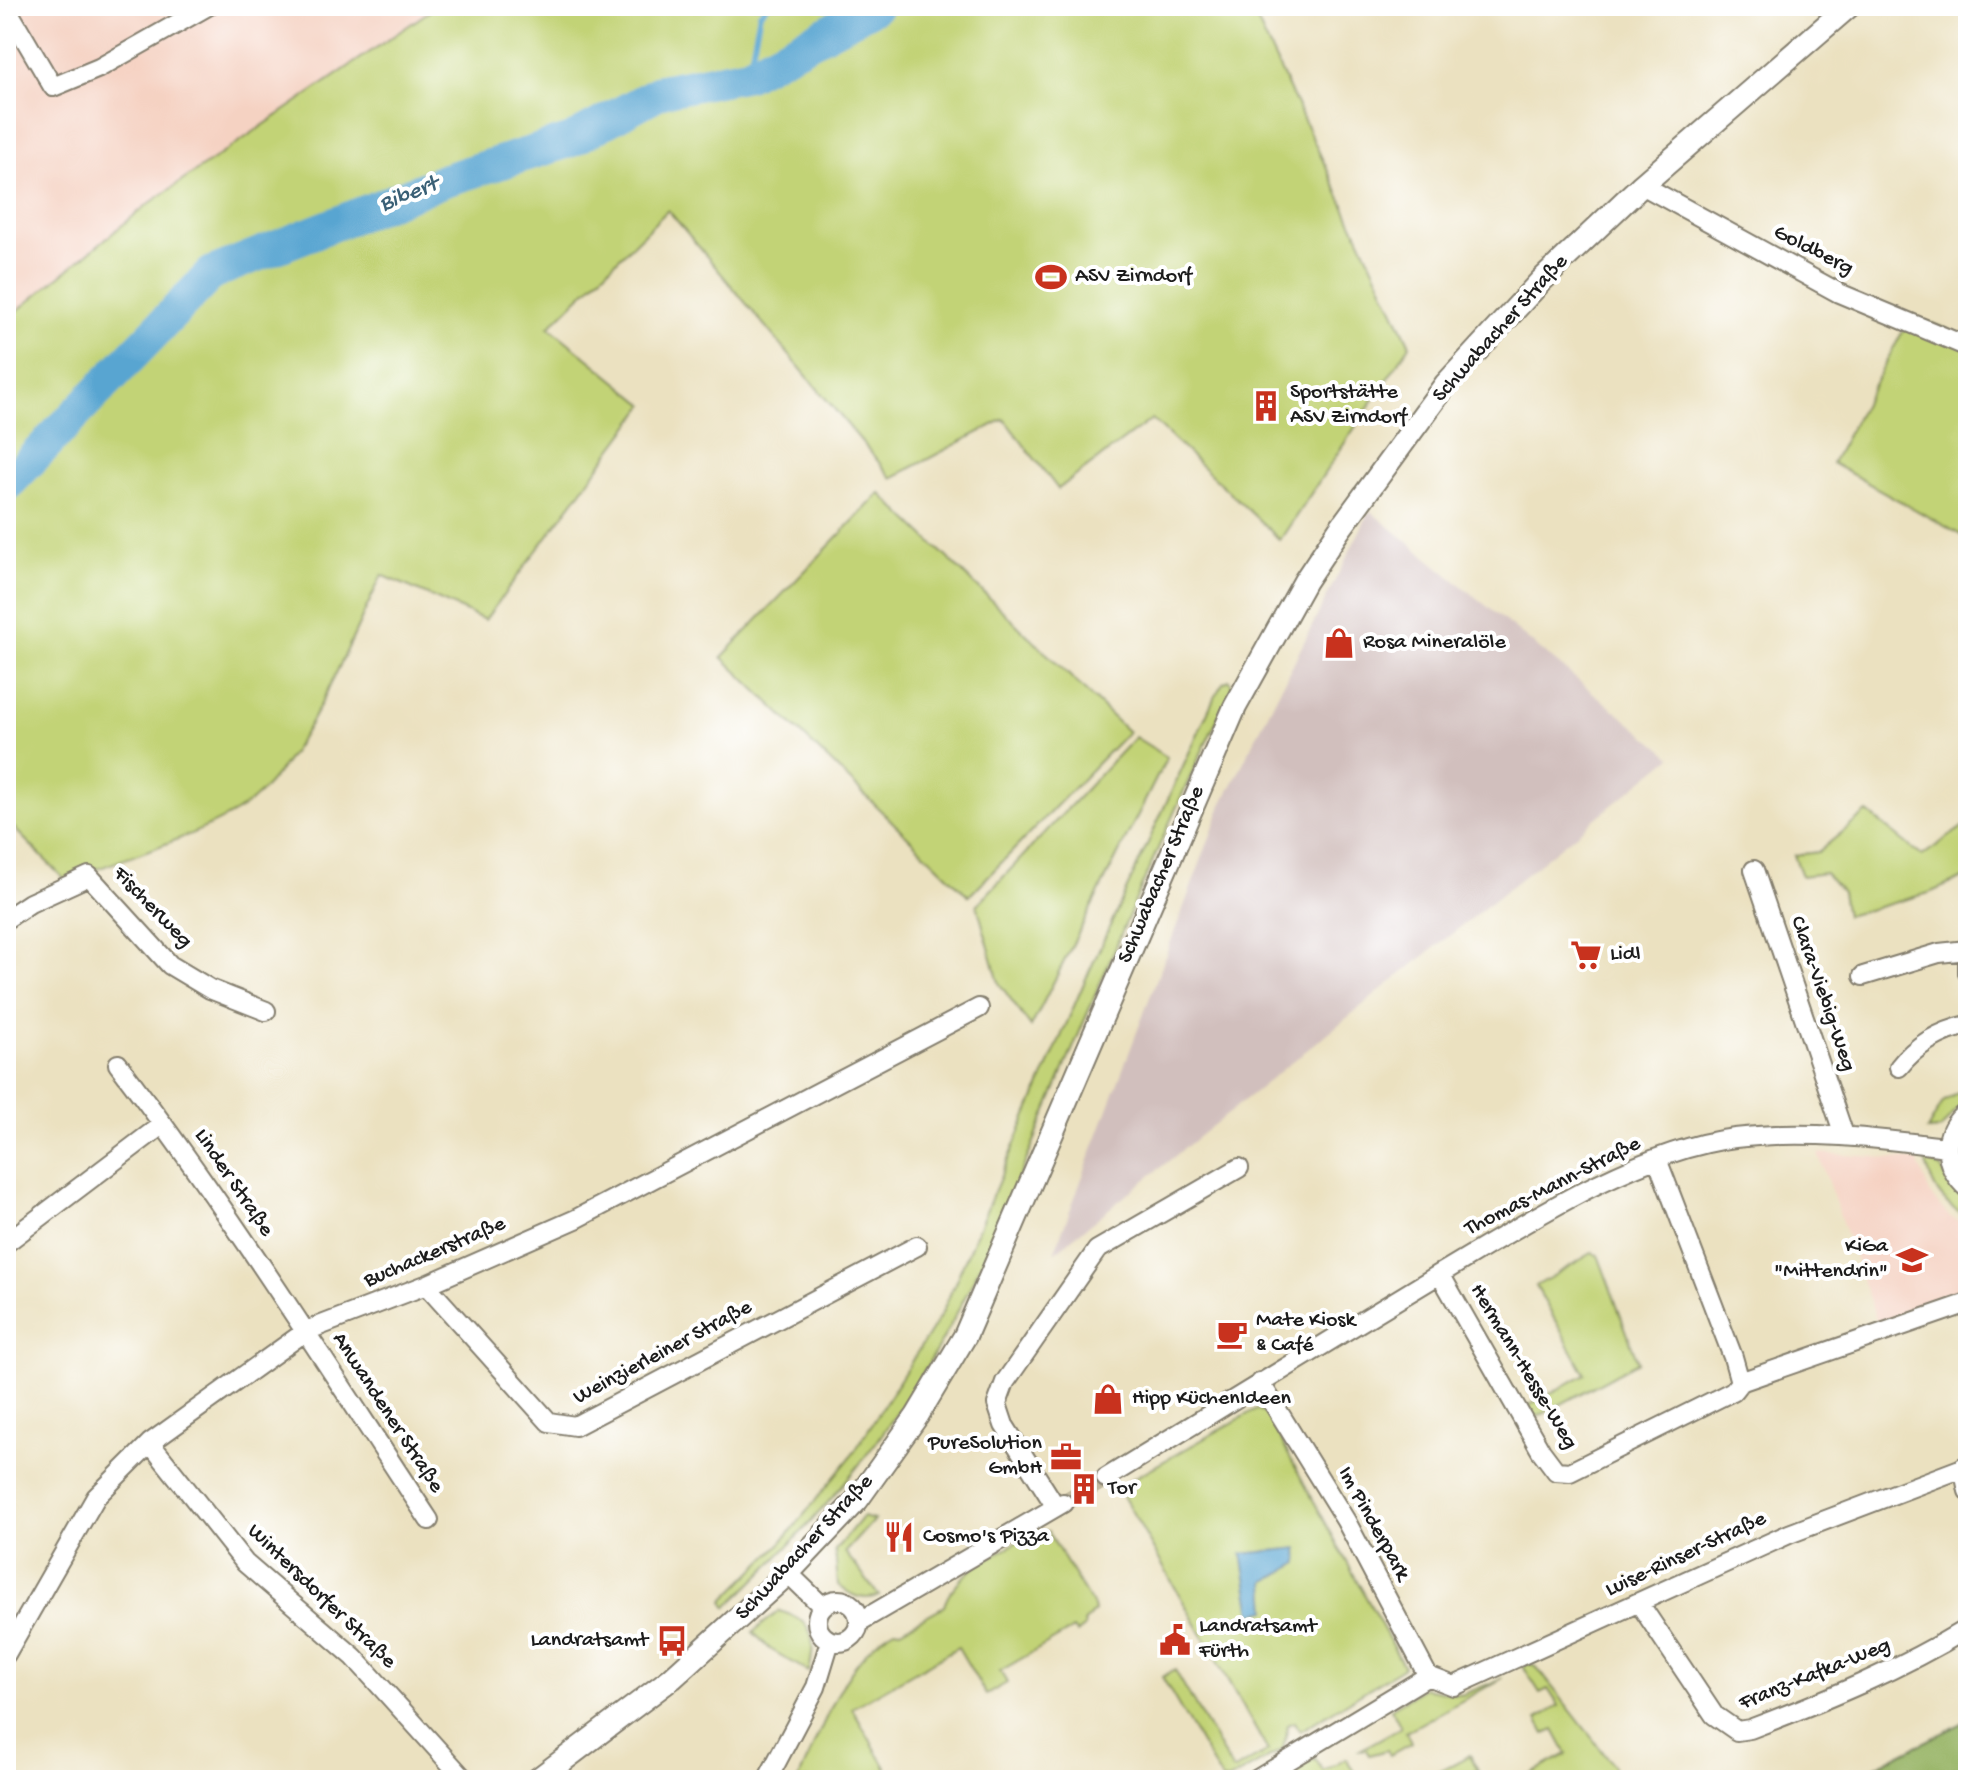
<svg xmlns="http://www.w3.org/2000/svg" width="1974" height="1786" font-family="'Gochi Hand',sans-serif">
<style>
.built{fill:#f5d2c2}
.industrial{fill:#d1bfbd}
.green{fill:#c2d376;stroke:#6f7849;stroke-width:2}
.forest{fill:#99b567;stroke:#5a6842;stroke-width:2}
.water{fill:#58a5d1;stroke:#3a6076;stroke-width:2}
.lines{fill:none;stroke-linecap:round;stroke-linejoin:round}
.stream{stroke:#58a5d1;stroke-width:6}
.river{stroke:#58a5d1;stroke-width:34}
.minor-tunnel{stroke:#c2ba9f;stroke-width:18;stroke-dasharray:18 9;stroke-linecap:butt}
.minor-casing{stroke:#847e6e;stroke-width:22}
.tertiary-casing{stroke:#847e6e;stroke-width:26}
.minor{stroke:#fff;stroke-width:18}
.tertiary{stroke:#fff;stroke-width:22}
.labels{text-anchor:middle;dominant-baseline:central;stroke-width:8;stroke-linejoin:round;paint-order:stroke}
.street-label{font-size:22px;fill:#1c1c1c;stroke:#fff}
.poi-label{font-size:22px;fill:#1c1c1c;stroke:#fff;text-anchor:start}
.water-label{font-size:24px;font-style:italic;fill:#3a6076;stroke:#fff}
</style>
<rect width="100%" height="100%" fill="#fff"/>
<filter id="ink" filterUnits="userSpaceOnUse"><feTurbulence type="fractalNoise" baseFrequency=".0125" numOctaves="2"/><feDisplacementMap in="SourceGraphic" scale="16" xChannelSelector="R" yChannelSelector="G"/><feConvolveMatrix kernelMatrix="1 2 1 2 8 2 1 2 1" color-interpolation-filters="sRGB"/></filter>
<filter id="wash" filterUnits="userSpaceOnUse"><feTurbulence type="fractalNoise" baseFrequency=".006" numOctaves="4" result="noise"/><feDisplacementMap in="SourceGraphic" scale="32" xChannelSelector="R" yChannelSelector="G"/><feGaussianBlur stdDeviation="1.8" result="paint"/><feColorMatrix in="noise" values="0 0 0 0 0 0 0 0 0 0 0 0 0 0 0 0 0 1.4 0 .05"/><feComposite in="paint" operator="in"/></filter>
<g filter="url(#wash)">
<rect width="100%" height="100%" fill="#ebe1c0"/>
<path class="built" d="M6,6H437L147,205L6,320Z
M1818,1153L1917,1160L1931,1196L1950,1217L1968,1225V1294L1877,1322Z"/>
<path class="industrial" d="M1370,511L1672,757L1054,1253L1222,805Z"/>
<path class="green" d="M437,6H1250L1410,345L1280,540L1152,419L1058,489L1004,419L892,478L668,210L549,327L645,405L485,620L382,575C348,643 301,773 236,812C190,839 117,860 66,881L6,820V320L147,205Z
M1911,316L1968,337V539L1832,463Z
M880,493L1128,732L969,896L722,657Z
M1229,680L1233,687C1168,819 1112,955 1055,1091C1015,1187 976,1288 921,1376C868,1463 801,1537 727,1607L723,1601L782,1542L853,1454L942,1313L1084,983L1215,696L1223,683Z
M1135,737L1167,757L1031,1027L999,983L977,905Z
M1867,812L1922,856L1968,823V876L1929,893L1846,916L1842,892L1825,873L1802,876L1794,855L1818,852Z
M1968,1087V1104L1954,1112L1941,1129L1927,1130L1943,1102Z
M1925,1158L1942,1169L1951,1188L1968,1199V1216C1943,1208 1930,1183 1925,1158Z
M1592,1253L1598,1255L1638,1362L1532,1420L1524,1408L1585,1374L1536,1286Z
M1257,1409L1267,1415L1404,1667L1300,1731L1295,1722L1288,1725L1283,1749L1229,1780H1222L1162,1677L1175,1670L1233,1771L1268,1751L1118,1487Z
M862,1517L874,1520L845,1552L879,1596C861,1601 852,1596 838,1585L835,1550Z
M1039,1530L1048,1532L1093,1606L1094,1611L1084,1623L1085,1627L1076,1633L1073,1629L1000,1671L1007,1683L986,1695L958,1647L852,1708L893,1780H798C823,1729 843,1658 895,1629L901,1630L944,1606C955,1569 1009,1548 1039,1530Z
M779,1611C816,1621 816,1639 809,1672L770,1649L753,1632Z
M1528,1664L1535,1665L1614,1766V1780H1519L1567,1754L1554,1730L1545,1734L1537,1719L1559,1706L1548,1689L1540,1693L1523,1666Z
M1503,1678L1406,1732L1411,1743L1390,1755L1387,1750L1369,1755L1366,1750H1360L1401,1727L1391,1708L1424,1688L1462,1695Z
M1470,1755L1478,1770L1468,1775L1471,1780H1432L1430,1776Z
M1315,1758L1323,1771L1346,1758L1359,1780H1280Z"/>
<path class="forest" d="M1968,1720V1773L1956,1768L1918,1780H1849Z"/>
<path class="water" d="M1298,1548L1299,1563L1265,1582L1267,1610L1252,1614L1242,1554Z"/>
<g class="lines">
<path class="stream" d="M748,74L760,13L767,6"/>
<path class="river" d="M6,486L212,273L445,180L572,140L661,91L748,74L876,6"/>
</g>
</g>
<g filter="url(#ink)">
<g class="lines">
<path class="minor-tunnel" d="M1063,1503L1106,1478"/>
<defs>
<path id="minor" d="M6,7L53,87L99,68L208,6
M1642,185L1839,293L1968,347
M1754,870L1844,1135
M6,919L30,903L89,876L170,965L210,989L266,1011
M1968,950V973
M1863,976L1939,953L1967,950
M118,1064C230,1211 328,1367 429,1520
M1899,1067C1917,1044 1941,1031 1968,1025
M1968,1111C1939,1132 1943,1167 1968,1189
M6,1243L163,1124
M1440,1274L1541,1451L1556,1471L1570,1472L1733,1391L1740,1382L1733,1357L1657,1159
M426,1285L549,1422L575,1426L917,1246
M1740,1382L1968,1303
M150,1443L245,1563L354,1657L465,1780
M1963,1467L1968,1491
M1106,1478C1217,1410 1327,1342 1438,1275C1522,1225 1637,1150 1735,1138C1806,1130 1876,1138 1946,1147
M1056,1507L1004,1425L997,1404L1005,1382L1097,1250L1239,1168
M788,1573L822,1606
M817 1621a21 21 0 1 1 42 0a21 21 0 1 1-42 0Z
M1639,1603L1714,1715L1737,1731L1750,1729C1826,1700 1899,1670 1968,1628
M859,1622L1063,1503
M6,1654L96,1497L150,1443L306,1331L426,1285L576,1219L979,1008
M1428,1676L1454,1686L1789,1534L1968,1466
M767,1780L816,1687L830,1641
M1256,1780L1428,1676L1346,1521L1260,1382"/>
<path id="tertiary" d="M537,1780L672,1678L788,1573L857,1500L917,1416L965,1336L1235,707L1305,581L1339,530L1446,384L1541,281L1642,185L1849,6"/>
</defs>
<use href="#minor" class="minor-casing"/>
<use href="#tertiary" class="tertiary-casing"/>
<use href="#minor" class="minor"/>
<use href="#tertiary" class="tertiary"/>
</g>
</g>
<defs>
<symbol id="stadium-bare" viewBox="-9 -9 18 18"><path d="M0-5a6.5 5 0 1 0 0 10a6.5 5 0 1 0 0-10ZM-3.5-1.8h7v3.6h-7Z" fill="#c8321e" stroke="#fff" stroke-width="2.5" paint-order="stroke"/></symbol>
<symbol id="building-bare" viewBox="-9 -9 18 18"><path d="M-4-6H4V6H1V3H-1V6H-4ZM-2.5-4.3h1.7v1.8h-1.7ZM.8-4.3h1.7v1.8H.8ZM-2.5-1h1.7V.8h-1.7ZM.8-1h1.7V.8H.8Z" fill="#c8321e" stroke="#fff" stroke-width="2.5" paint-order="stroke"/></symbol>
<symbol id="shop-bare" viewBox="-9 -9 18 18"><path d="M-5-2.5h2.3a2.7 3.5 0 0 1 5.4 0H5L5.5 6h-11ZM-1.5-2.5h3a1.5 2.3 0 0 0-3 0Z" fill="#c8321e" stroke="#fff" stroke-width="2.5" paint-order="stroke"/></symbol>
<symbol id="supermarket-bare" viewBox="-9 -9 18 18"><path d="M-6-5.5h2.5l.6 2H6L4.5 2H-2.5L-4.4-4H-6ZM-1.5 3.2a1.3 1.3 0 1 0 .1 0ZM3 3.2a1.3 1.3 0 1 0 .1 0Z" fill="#c8321e" stroke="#fff" stroke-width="2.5" paint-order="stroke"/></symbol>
<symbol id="school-bare" viewBox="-9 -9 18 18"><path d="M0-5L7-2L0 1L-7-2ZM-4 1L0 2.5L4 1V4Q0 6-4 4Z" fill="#c8321e" stroke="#fff" stroke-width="2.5" paint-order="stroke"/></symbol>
<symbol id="cafe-bare" viewBox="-9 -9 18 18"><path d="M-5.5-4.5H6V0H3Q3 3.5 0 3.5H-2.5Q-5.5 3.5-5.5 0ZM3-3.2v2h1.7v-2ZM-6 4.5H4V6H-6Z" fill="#c8321e" stroke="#fff" stroke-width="2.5" paint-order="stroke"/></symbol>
<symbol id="office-bare" viewBox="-9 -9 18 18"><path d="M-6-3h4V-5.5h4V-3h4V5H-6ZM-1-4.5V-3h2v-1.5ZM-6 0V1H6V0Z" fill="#c8321e" stroke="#fff" stroke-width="2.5" paint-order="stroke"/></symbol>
<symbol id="restaurant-bare" viewBox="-9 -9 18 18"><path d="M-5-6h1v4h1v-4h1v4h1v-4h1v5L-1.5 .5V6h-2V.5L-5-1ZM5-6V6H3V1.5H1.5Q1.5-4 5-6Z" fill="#c8321e" stroke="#fff" stroke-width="2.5" paint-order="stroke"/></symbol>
<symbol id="civic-bare" viewBox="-9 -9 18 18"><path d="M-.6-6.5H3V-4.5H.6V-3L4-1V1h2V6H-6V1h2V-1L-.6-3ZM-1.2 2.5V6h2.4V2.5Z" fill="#c8321e" stroke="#fff" stroke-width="2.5" paint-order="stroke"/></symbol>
<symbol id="bus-bare" viewBox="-9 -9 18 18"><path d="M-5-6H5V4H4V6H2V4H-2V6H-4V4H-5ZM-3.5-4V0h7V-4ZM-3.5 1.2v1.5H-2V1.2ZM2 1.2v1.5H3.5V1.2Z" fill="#c8321e" stroke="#fff" stroke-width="2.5" paint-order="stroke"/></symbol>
</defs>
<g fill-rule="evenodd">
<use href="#stadium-bare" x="1029" y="255" width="44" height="44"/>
<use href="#building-bare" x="1244" y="384" width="44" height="44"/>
<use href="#shop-bare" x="1317" y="621" width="44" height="44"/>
<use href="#supermarket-bare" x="1564" y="933" width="44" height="44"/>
<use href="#school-bare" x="1890" y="1238" width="44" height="44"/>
<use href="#cafe-bare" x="1210" y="1312" width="44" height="44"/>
<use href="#shop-bare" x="1086" y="1377" width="44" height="44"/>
<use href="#office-bare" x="1044" y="1435" width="44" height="44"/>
<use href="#building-bare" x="1062" y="1467" width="44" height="44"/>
<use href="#restaurant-bare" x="877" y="1515" width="44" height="44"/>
<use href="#civic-bare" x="1153" y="1618" width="44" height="44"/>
<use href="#bus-bare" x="650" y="1619" width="44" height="44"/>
</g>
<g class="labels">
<g class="street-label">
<text transform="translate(1813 251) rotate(27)">Goldberg</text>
<text transform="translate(1501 329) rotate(-48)">Schwabacher Straße</text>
<text transform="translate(1162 875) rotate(-67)">Schwabacher Straße</text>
<text transform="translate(152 908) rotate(46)">Fischerweg</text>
<text transform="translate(1822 994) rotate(71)">Clara-Viebig-Weg</text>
<text transform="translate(233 1183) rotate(56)">Linder Straße</text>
<text transform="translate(1553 1187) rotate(-27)">Thomas-Mann-Straße</text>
<text transform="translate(435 1253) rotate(-23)">Buchackerstraße</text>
<text transform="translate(663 1353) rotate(-28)">Weinzierleiner Straße</text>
<text transform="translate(1523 1367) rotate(59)">Hermann-Hesse-Weg</text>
<text transform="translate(387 1413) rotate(57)">Anwandener Straße</text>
<text transform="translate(1373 1524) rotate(61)">Im Pinderpark</text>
<text transform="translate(805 1548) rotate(-47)">Schwabacher Straße</text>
<text transform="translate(1686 1555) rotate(-25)">Luise-Rinser-Straße</text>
<text transform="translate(321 1597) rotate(44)">Wintersdorfer Straße</text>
<text transform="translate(1815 1675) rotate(-22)">Franz-Kafka-Weg</text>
</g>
<g class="poi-label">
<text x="1075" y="277">ASV Zirndorf</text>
<text x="1290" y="393">Sportstätte<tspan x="1290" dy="25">ASV Zirndorf</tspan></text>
<text x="1363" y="643">Rosa Mineralöle</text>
<text x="1610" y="955">Lidl</text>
<text x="1888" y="1247" text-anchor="end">KiGa<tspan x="1888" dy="25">"Mittendrin"</tspan></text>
<text x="1256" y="1321">Mate Kiosk<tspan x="1256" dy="25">&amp; Café</tspan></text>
<text x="1132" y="1399">Hipp KüchenIdeen</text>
<text x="1042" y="1444" text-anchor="end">PureSolution<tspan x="1042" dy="25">GmbH</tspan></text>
<text x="1108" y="1489">Tor</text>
<text x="923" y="1537">Cosmo's Pizza</text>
<text x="1199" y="1627">Landratsamt<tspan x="1199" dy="25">Fürth</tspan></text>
<text x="648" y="1641" text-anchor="end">Landratsamt</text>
</g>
<g class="water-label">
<text transform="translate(409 195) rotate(-22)">Bibert</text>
</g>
</g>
<rect width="1974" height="1786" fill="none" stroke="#fff" stroke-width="32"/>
</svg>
